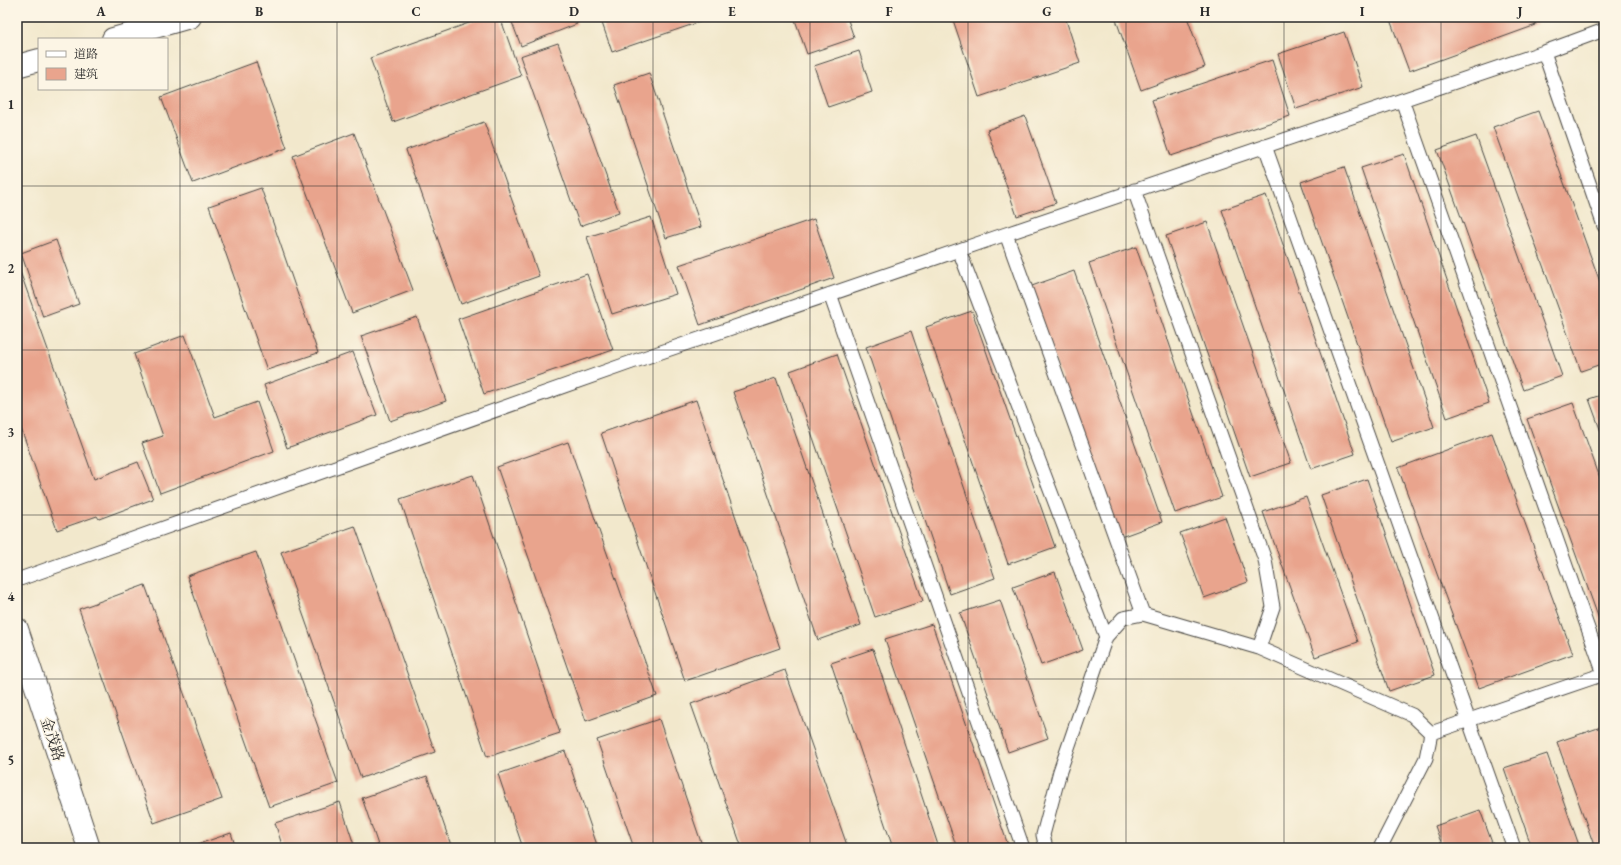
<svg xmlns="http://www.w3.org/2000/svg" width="1621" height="865" font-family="'EB Garamond','Noto Serif SC',serif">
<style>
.building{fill:#e9a48d}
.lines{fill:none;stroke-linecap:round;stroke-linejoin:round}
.lane-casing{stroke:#494743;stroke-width:15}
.street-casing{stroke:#494743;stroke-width:24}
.lane{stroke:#fff;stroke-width:13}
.street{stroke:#fff;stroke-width:22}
.grid{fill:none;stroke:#2b2b2b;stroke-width:1;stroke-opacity:0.55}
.labels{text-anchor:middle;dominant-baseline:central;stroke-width:3;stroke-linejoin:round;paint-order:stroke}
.street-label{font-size:15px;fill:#2b2b2b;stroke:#fcf5e5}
.neatline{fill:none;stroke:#2b2b2b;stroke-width:1.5}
.grid-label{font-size:13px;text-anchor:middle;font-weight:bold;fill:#2b2b2b}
</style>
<rect width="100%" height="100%" fill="#fcf5e5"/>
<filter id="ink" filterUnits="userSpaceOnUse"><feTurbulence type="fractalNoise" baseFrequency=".025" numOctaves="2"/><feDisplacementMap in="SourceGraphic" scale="8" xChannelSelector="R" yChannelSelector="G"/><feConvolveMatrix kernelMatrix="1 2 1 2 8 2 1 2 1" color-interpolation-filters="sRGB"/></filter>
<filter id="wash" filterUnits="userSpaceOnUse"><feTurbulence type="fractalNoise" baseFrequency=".012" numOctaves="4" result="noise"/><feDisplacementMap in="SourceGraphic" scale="16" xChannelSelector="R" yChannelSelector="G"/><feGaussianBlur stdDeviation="0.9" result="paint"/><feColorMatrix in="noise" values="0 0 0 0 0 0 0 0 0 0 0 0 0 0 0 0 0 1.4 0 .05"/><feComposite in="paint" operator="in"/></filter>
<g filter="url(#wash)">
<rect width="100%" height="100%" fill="#f2e8cc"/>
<g id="blocks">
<path class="building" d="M486,17H500L521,76L393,122L370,58Z
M510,17H574L577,24L521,46Z
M600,17H714L612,52Z
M794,17H847L854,38L807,54Z
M952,17H1065L1080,63L979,97Z
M1115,17H1187L1205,67L1141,90Z
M1389,17H1533L1536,25L1409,71Z
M1344,32L1363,87L1296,109L1278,54Z
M558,43L619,212L580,226L520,56Z
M859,51L872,92L828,107L814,66Z
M1272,60L1290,116L1171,156L1152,100Z
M256,62L287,148L193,183L161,97Z
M649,73L701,227L666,238L614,85Z
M1538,111L1604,293V363L1581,371L1493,127Z
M1025,116L1056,203L1017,216L987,130Z
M484,122L539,276L461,304L406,150Z
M354,133L413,290L352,313L293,156Z
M1476,136L1562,376L1523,390L1437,150Z
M1404,154L1489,403L1447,418L1361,168Z
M1344,167L1434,427L1391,442L1301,182Z
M261,188L318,353L267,370L209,206Z
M1266,195L1355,454L1311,469L1222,210Z
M651,217L676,294L612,314L587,237Z
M814,219L834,278L700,325L679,265Z
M1207,222L1291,463L1250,477L1166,236Z
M56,240L79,304L43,317L21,253Z
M1136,247L1222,497L1175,513L1089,263Z
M17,263L94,479L138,462L153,499L99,519L97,516L57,530L17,417Z
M1074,271L1162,522L1118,538L1029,287Z
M587,274L613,350L484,394L458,319Z
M972,311L1055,547L1008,564L926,327Z
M417,317L446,401L390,421L361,336Z
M911,331L995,578L950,594L866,347Z
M185,335L215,417L257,402L274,451L160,493L142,443L163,436L134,354Z
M353,352L377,415L287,448L264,385Z
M837,354L923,601L875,617L790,371Z
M776,378L861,625L818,640L733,392Z
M1604,394V440L1589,399Z
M696,400L780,648L685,681L601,433Z
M1573,403L1604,489V633L1527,419Z
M1492,433L1573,654L1479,688L1398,468Z
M568,442L657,696L586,721L497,467Z
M473,475L560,733L487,757L400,499Z
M1367,479L1435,675L1389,691L1321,495Z
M1306,497L1358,642L1315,657L1263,512Z
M1225,517L1248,582L1204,598L1180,533Z
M355,526L435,752L361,778L281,552Z
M256,552L338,783L269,807L187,576Z
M1055,572L1083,650L1041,665L1013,587Z
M145,585L222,799L154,823L79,609Z
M1000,600L1048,738L1008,752L960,613Z
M932,624L1009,848H957L885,639Z
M873,649L939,848H893L831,663Z
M785,670L848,848H742L691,704Z
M659,719L703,848H634L597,740Z
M1604,726V848H1595L1557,742Z
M565,751L598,848H523L498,774Z
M1547,754L1580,848H1532L1504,768Z
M427,776L452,848H379L362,798Z
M340,802L355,848H283L275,823Z
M1480,810L1494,848H1443L1435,826Z
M231,833L236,848H187Z"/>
</g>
</g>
<g filter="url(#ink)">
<use href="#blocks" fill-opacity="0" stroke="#494743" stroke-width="1"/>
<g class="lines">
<defs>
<path id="lane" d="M1544,52L1604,226
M1402,100L1604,674
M1265,146L1514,848
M1134,190L1265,560L1273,607L1259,648
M1006,234L1143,614
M959,250L1106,637
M830,294L1023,848
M17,580L632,362L1006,234L1544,52L1604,30
M1431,733L1604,674
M1046,848L1043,835L1060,771L1106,637L1123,618L1143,614L1259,648L1412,715L1431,733
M1380,848L1426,758L1431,733"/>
<path id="street" d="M113,39L190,17
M17,66L39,60
M17,629L89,848"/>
</defs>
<use href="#lane" class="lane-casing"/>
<use href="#street" class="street-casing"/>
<use href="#lane" class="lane"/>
<use href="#street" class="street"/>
</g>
</g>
<path class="grid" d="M180,17V848M337,17V848M495,17V848M653,17V848M810,17V848M968,17V848M1126,17V848M1284,17V848M1441,17V848M17,186H1604M17,350H1604M17,515H1604M17,679H1604"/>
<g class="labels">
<g class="street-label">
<text transform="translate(53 739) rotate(72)">金茂路</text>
</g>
</g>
<rect width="1621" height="865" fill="none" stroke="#fcf5e5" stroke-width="44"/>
<rect x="38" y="38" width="130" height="52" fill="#fcf5e5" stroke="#a8a49b"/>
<rect x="46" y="51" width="20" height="6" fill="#ffffff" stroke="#a8a49b"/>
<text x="74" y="58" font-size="12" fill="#2b2b2b">道路</text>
<rect x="46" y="68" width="20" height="12" fill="#e9a48d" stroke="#a8a49b"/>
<text x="74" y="78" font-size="12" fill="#2b2b2b">建筑</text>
<rect x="22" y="22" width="1577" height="821" class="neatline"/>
<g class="grid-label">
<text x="101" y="16">A</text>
<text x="259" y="16">B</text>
<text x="416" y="16">C</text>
<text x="574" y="16">D</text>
<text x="732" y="16">E</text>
<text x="889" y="16">F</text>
<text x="1047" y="16">G</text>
<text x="1205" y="16">H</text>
<text x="1362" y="16">I</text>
<text x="1520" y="16">J</text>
<text x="11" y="109">1</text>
<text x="11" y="273">2</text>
<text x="11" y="437">3</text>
<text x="11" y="601">4</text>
<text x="11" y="765">5</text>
</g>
</svg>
